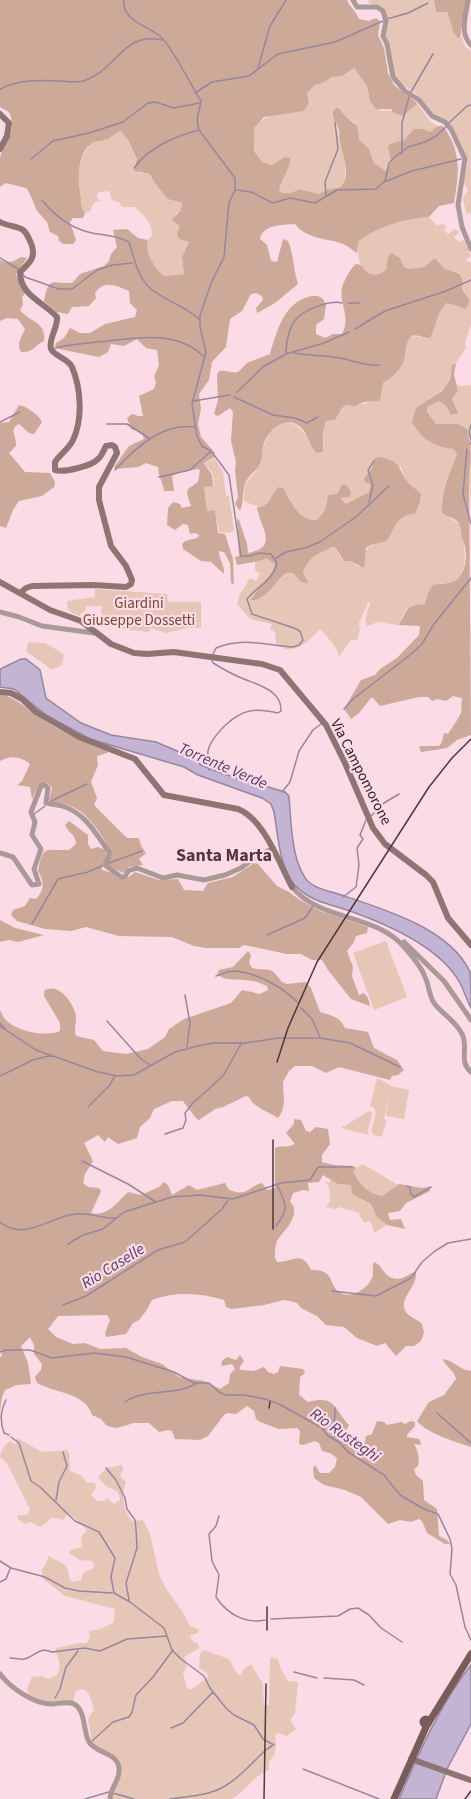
<svg xmlns="http://www.w3.org/2000/svg" width="471" height="1799" font-family="'Source Sans 3',sans-serif">
<style>
.green{fill:#e6c7b7}
.forest{fill:#cca999}
.water{fill:#c3b4d3;stroke:#96879e;stroke-width:1.5}
.lines{fill:none;stroke-linecap:round;stroke-linejoin:round}
.stream{stroke:#96879e;stroke-width:1.5}
.tertiary{stroke:#ab9998;stroke-width:5}
.secondary{stroke:#8e7573;stroke-width:6}
.primary{stroke:#795b59;stroke-width:7}
.rail{stroke:#4b393f;stroke-width:1.5}
.labels{text-anchor:middle;dominant-baseline:central;stroke-width:4.5;stroke-linejoin:round;paint-order:stroke}
.park-label{font-size:15px;fill:#794830;stroke:#fbdbe5}
.street-label{font-size:15px;fill:#2d1e23;stroke:#fbdbe5}
.water-label{font-size:16px;font-style:italic;fill:#543e6a;stroke:#fbdbe5}
.quarter-label{font-size:18px;font-weight:bold;fill:#553540;stroke:#fbdbe5}
</style>
<rect width="100%" height="100%" fill="#fbdbe5"/>
<path class="green" d="M368,0H434L436,12H447L460,38L461,36L465,46L471,51V214L466,213L463,198L468,190L463,182L468,163L452,126L428,110L417,95L396,79L385,34L387,25L379,6L369,3Z
M354,68L367,86L370,101L381,111C394,109 409,116 417,103L430,121L438,126L430,132L423,129L388,148L391,163L386,171L374,163L369,149L359,139L354,122L342,114L339,108L332,116C340,132 352,172 341,187L327,190L319,194L300,189L291,193H282L279,190L285,157C281,160 276,164 271,165C253,168 252,138 254,128C263,115 285,110 300,112L309,102L307,93L310,89L332,77L342,76Z
M122,131L128,140L137,160L134,168L139,173L150,174C153,182 157,184 163,190C171,199 167,200 182,203L181,210L175,215L180,227L177,234L189,242L182,257L184,274L163,276C154,266 145,254 148,240L152,236C152,221 144,217 135,207H122L119,202L112,200L109,191L98,192L97,198L102,201L95,202C90,207 93,212 85,213C79,206 81,204 81,195C81,190 78,185 78,180C76,167 84,149 94,141H104L116,132Z
M429,217L437,226L442,223L447,227L444,230L448,234L455,229L460,232L454,237L458,242L464,240L471,256L467,259L468,262H471V324L465,343L466,348L456,363L452,365C451,381 443,392 429,399L422,433C428,445 441,447 453,449L457,454L442,513L460,524C463,544 471,562 457,580C436,589 433,575 425,604L407,608L398,625L378,622L367,626C363,619 368,611 370,604L369,601L359,623L360,631L357,640H351L339,657L335,646L320,629C309,641 292,659 276,643L275,632L270,629L272,624L250,619L237,604L240,594L250,578L256,581L260,573L255,570V562L258,559L267,557L273,562V571L252,598H262L286,573H293L301,582L307,578L303,571C314,552 315,557 332,547H335L342,560L351,561L359,567C366,547 366,546 387,541C396,526 396,515 415,514L420,503L421,494L406,481L401,467L371,465V470L364,478L370,484L369,492L346,504L341,502L342,497L337,494L326,500L325,510L317,520C302,520 292,508 287,495L275,490C271,510 260,509 244,501C244,474 251,483 260,464C263,456 262,448 266,441C282,408 303,424 314,450L324,445L323,432L326,421L335,420L342,408L346,404C357,406 372,404 381,397L383,383C392,378 398,372 403,363C410,349 400,329 426,339C437,327 435,314 447,303L466,309L470,301L462,288V279L445,269L435,258L424,267L409,269L404,267L400,258L388,256L386,270L372,276C359,270 357,255 358,242C375,227 407,218 429,217Z
M457,384L461,386L471,385V504L469,478L471,453L467,430L458,424H436L427,413V407L439,401L445,405L451,415L457,413L452,399L458,391Z
M214,458L223,472L226,496H229L234,530L229,533L219,532L215,510L207,511L204,487L214,485L213,474L205,463Z
M95,589L167,594L168,602H201V628H187L166,633L151,628L149,632L121,629V620L101,619L102,606H86V609L79,616C70,612 67,611 67,601L95,597Z
M28,642L45,643L64,654L62,665L52,670L26,651Z
M386,941L407,997L374,1010L353,953Z
M377,1078L391,1085V1086L409,1090L404,1119L386,1116L389,1094L384,1119L387,1120L382,1137L374,1135L371,1131L376,1113L374,1108L370,1106Z
M369,1111L372,1112C373,1120 366,1127 369,1135L341,1128Z
M363,1164L398,1185L382,1196C367,1193 359,1184 352,1170Z
M331,1178L338,1184L351,1185L352,1194L371,1204L376,1216L387,1225L374,1233L372,1224L369,1221L365,1223L359,1216L360,1213L339,1207L336,1209L326,1207L330,1201L329,1187L325,1182L329,1183Z
M17,1438L42,1452L67,1450L69,1453L70,1471L82,1476L86,1482L95,1483L96,1488L91,1495L97,1501H104L107,1498L114,1504L120,1500C119,1490 116,1491 108,1487C105,1486 101,1480 98,1477L107,1468L122,1465L123,1469L120,1476L126,1482C121,1496 123,1510 132,1521L143,1520L150,1534L159,1574L165,1587L184,1614L189,1625L199,1630L198,1633L190,1636L192,1640L198,1644L199,1648L184,1657L187,1667L183,1673L187,1688L191,1690L208,1677L207,1673L199,1668L200,1653L204,1650L229,1659L234,1669L240,1676L244,1669L251,1664L263,1684L264,1706L269,1705L270,1657L278,1659L280,1667L288,1681L298,1682L295,1713L290,1720L296,1729L287,1736L279,1733L275,1735C276,1745 278,1753 269,1761V1770C252,1776 247,1792 231,1799H112V1794L122,1769L120,1764L92,1743L88,1719L94,1710C91,1701 89,1684 76,1691L73,1702L48,1703L29,1695L27,1689L32,1677L40,1676L49,1679L57,1675C61,1667 60,1660 56,1653V1648L79,1643H87L90,1637L89,1631L101,1629L114,1622L115,1609L65,1596L42,1578V1569L47,1562L48,1556L64,1564L68,1570L70,1580L74,1582L81,1580L84,1572L93,1569L94,1565L92,1561L80,1560L69,1553L71,1550L82,1547L81,1537L87,1530L74,1517L68,1514L63,1520C49,1515 52,1519 41,1527L30,1522L25,1524L18,1519V1515H27L30,1509L7,1463L0,1457C0,1453 6,1442 11,1441L14,1444H16Z"/>
<path class="forest" d="M0,0H347C349,6 356,11 359,19L368,21L376,18L380,21L378,35L384,48L388,73L394,85L417,103C414,109 407,110 404,116L394,113L391,109H376L370,101L367,86L354,68L342,76L332,77L324,82L314,86L307,93L309,102L304,111L264,117L254,128V151L262,162L272,165L285,157L290,158C291,168 281,179 279,190L282,193H291L300,189L319,194L327,190L341,187C352,173 342,155 340,140C339,136 340,133 339,130C337,121 328,117 336,108H339L343,114L357,126L359,139L369,149L374,163L386,171L391,163L388,148L390,144L404,140L414,129H423L430,132L438,126H443C462,151 459,174 454,203L439,206L429,217C407,218 375,227 358,242L357,253C351,249 346,244 340,243C324,238 305,238 295,224C282,225 263,224 260,239L267,245L271,261L277,262L283,239L288,241C294,255 293,269 298,284L275,303L257,313L256,308L263,300L262,296L256,293L251,294L242,311L230,319L226,347L212,362L209,380L199,394L201,409L198,424L201,437L215,453L214,457L204,463L212,475L213,486L204,487L207,511L215,510L218,533L225,534L233,559L234,584L231,583L230,563L224,552L219,551C219,561 225,565 224,574L211,562L201,561L183,549L182,544L185,541L197,538L199,535L195,533L190,534L188,525L183,524L175,530L167,525L168,508L173,502L180,504L182,508L191,506L187,494L188,489L198,482L200,470L198,469L181,472L172,476L174,491H164C163,482 158,476 158,467L146,463L138,467L115,469L114,467L129,446L144,439L142,433L131,429L127,418L132,414L138,416H143L139,396L154,389L156,382L154,377L159,365L157,350L146,348L137,339L124,346L111,344L108,352L99,357L59,349L55,346L56,343L64,338L70,328L80,333H90L105,324L135,317L137,310L130,303L129,291C116,286 105,279 95,293L96,298L89,306L72,307L68,314L57,312L44,301C49,275 52,284 72,283L80,274L104,266L109,261L111,254L117,247L113,230L127,229L138,238L148,240C145,254 154,266 163,276L184,274L182,257L189,242L179,239L177,234L180,226L172,220L181,210L182,203L168,199C162,191 154,184 150,174L134,171L137,159L128,140L121,131C114,133 112,138 105,140C100,142 97,140 92,143C78,152 77,177 80,191C82,200 79,205 85,213L83,218H73L70,222L76,240L73,244H63L59,241L58,236L50,232L47,222L37,211L29,192L26,188L6,183L0,187C0,178 0,167 0,158C4,140 18,133 9,112L0,107Z
M434,0H466L460,38H458L454,33L447,12H436Z
M392,253L400,258L404,267L409,269L424,267L435,258L445,269L459,274L462,279V289L470,301L466,309L447,303C436,313 437,325 430,338C424,339 417,333 412,336C404,341 407,356 403,363C398,372 392,378 383,383L381,397L379,401L364,402L355,406L346,405L342,408L335,420L326,421L323,432V452L317,453C308,445 308,430 296,424C282,417 269,431 264,443C262,450 263,458 259,466C255,472 247,477 245,484C242,493 244,502 240,511L235,504L238,497L235,471L236,462L231,441L233,412L230,408L218,416L214,414L218,400L217,375L219,371C225,370 231,373 238,372L247,363L270,354C277,331 284,301 312,296C319,295 324,298 326,305L324,319L316,325V334L325,338L333,334H342C353,313 334,300 345,280C348,274 351,268 356,264L361,265C369,277 374,277 386,270L388,256Z
M21,257L27,258L16,274L25,294L22,297L23,304L20,310C29,322 47,322 44,341C33,346 35,352 21,352C16,343 22,337 25,329L18,319L7,318L0,321V260C8,265 14,261 21,257Z
M456,363L454,374L458,391L452,399L458,413L451,415L445,405L439,401L427,407V412L436,424H458L467,429L471,453L469,478L471,735L457,740L447,748L421,752L419,747L421,746H439L442,742L444,733L448,734C452,727 457,721 461,713C462,709 461,703 462,698L453,696L446,701L438,699L432,701L428,697H419L380,706L373,698H371L359,713L351,719L344,709L361,680L375,675L380,669L397,658L419,635L420,626L398,625C410,609 402,606 425,604C433,574 435,590 457,580C468,568 468,551 462,538C461,533 461,527 459,523C456,518 447,517 442,513C441,492 450,473 457,454L453,449C432,446 423,440 412,422L416,408L442,391L450,379L452,365Z
M19,405C26,406 39,415 42,422L34,434L29,433L19,424C8,430 17,436 16,446L9,453L25,472L50,473L55,482L54,487L42,496L19,501L13,510L6,528L0,526V423L9,422Z
M380,457C400,462 397,465 406,480C409,485 417,489 421,494L420,503L415,514C396,515 396,527 387,541L371,545L366,548L364,568L351,561H344L335,547H332C315,557 314,552 303,571L308,583L301,582L293,573H286C275,581 266,602 250,600L273,571L274,564L267,558C259,562 247,563 237,565L235,557L239,556L237,519L239,520L247,544L248,553C280,547 260,528 257,507C272,507 270,494 279,487L283,488C291,502 298,521 317,520L325,510L328,495L337,494L342,485H346L351,491L350,497H342L341,499L346,504L369,492L370,484L365,482L364,478L371,470L375,458Z
M0,694C14,697 21,704 32,712C56,729 81,742 108,751L107,753L97,756L98,765L91,782L97,798L94,805L127,838H139L141,846L146,853L139,859L143,865L129,867L123,873L106,865L112,853C104,838 90,816 75,808C68,804 59,803 51,802L49,800L52,788L48,783L39,785L32,799L30,787L17,785L22,781L30,764C21,756 10,755 0,761Z
M69,821L88,835V844L91,849L98,847L106,850C108,857 102,863 102,870L112,873L119,879H126L135,872L159,880L178,879L184,890L203,891L208,883L233,877L254,863L258,864L277,886L289,892L300,900L320,911L368,927L367,933L356,936L354,942L347,951L353,967L352,976L359,995L364,993L368,998L370,1006L351,999L328,970L322,960H312L301,954H287L244,945L239,948H206L194,946L172,937L119,936L86,927L71,931L45,929L17,921L11,915L13,910L25,906L30,898L36,899C45,890 44,881 38,871C43,843 47,851 69,850L76,844C76,834 68,833 65,825Z
M0,920L15,928L44,935L18,942L9,940L0,942Z
M248,951L251,955L249,963L252,968C271,972 269,964 282,982L287,984L306,982L311,988L320,1012C332,1016 339,1016 345,1028L368,1032L374,1048L397,1060L404,1070L398,1075L392,1076L390,1080L339,1067L326,1073L312,1066H295L289,1071L283,1082C283,1096 287,1106 278,1118C268,1111 254,1108 249,1097L246,1096L223,1107L215,1109L199,1120C196,1119 185,1104 183,1101H172L154,1109L150,1118L140,1127L137,1138L118,1144L108,1137L105,1142L98,1135L84,1143L93,1161L85,1174L83,1183L88,1187L99,1188L101,1191L91,1213C108,1217 117,1202 128,1192L141,1195L159,1187L164,1182L168,1185L172,1195L189,1185L197,1190L225,1183L229,1190C248,1197 247,1187 262,1183L267,1190L275,1188V1148C279,1145 288,1148 295,1144L286,1133L294,1124V1119L301,1120L306,1131L310,1132L316,1127L328,1129L330,1144L322,1155V1162L334,1165L353,1166L356,1168L353,1171C359,1184 367,1193 382,1196L399,1184L422,1188L429,1187L430,1191L406,1203L400,1211L388,1213L390,1220L401,1219L405,1229L387,1225L376,1216L371,1204L352,1194L351,1185L338,1184L323,1175L319,1182L308,1183L309,1191L303,1190L293,1193L290,1202C302,1213 286,1229 278,1239C275,1244 275,1252 275,1258L277,1262C293,1263 301,1249 311,1270C335,1269 328,1284 339,1292C349,1300 367,1289 371,1280C375,1274 371,1268 374,1262C384,1266 383,1278 397,1279C405,1279 409,1273 416,1272C418,1288 397,1298 406,1312C410,1318 417,1319 422,1324L424,1333L421,1341L414,1346H406L396,1356L385,1343L377,1346L357,1338L344,1327L326,1325L317,1316L301,1308L297,1303L290,1301L284,1300L264,1305L232,1309L226,1307L224,1300C201,1293 175,1291 152,1300L146,1311L139,1320L133,1323L126,1334L106,1337L105,1333L110,1320L107,1315L58,1316L48,1329L56,1337L73,1344L85,1343L100,1349L126,1348L142,1357L162,1364L179,1377L204,1381L220,1389L229,1383L230,1374L235,1369L232,1364L221,1366L222,1361L227,1357L236,1360L240,1355L244,1361L239,1368L241,1370L254,1371L264,1367L268,1372L274,1374L278,1372L280,1366L303,1369L305,1373L300,1377L299,1395L308,1402C336,1395 333,1408 349,1425L344,1435L351,1440L358,1441L362,1446L364,1445L366,1436L372,1434L377,1421L384,1422L387,1425L401,1422L405,1424L411,1421L415,1422V1426L407,1435V1437L419,1439L421,1443L420,1445L414,1444C418,1451 420,1458 418,1466L414,1469L416,1475L423,1481L424,1500L437,1509L439,1536L447,1540L450,1544H445L427,1533L422,1521L419,1519L411,1522L400,1520L388,1524L361,1497L345,1490L324,1485L314,1478L313,1469L315,1465L320,1473H329L335,1467L337,1458L330,1453L322,1451L319,1443L315,1441L303,1445L299,1444L300,1431L297,1428L279,1429L260,1422L256,1419L254,1411L247,1406L236,1414L227,1413L224,1415L208,1436L200,1440L175,1439L172,1431L168,1430L159,1432L149,1423H134L117,1428L107,1426L101,1419L92,1415C86,1393 55,1393 37,1383L35,1377L41,1370L42,1364L34,1354V1345L30,1337L21,1346L28,1363L31,1384L17,1385L5,1390L2,1397L0,1411V1358L2,1355L0,1349V1010C2,1014 4,1019 8,1022C20,1032 46,1037 60,1031V1023L44,996V991C57,982 71,1000 75,1012C78,1020 73,1028 76,1036L94,1040L103,1051L126,1054L148,1049L165,1037L169,1029L184,1019L231,1003L242,990L260,994L268,990L267,986C262,984 257,981 252,981C240,978 227,983 217,974L219,970L233,967Z
M444,1359C455,1362 460,1370 471,1371V1447C456,1442 426,1433 417,1421L429,1402L444,1395L456,1379C454,1370 447,1368 443,1360Z"/>
<path class="water" d="M21,659H26L40,670L46,698L81,723L111,735L156,742L194,758L201,765L224,774L285,792L289,796C291,820 291,855 304,876C310,887 324,890 335,893C377,907 450,927 470,972C471,981 471,998 471,1008C467,1000 464,991 460,983C439,945 380,921 341,908C323,903 305,898 293,883C279,865 278,834 274,812L271,804L262,798L198,775L184,767L90,739L46,715L14,689L0,687V669Z
M471,1665V1724L447,1769L436,1799H399C418,1755 441,1702 471,1665Z"/>
<g class="lines">
<path class="stream" d="M124,0C122,22 148,25 161,37C173,48 191,86 201,101L197,120L199,130L235,178V190L229,203L224,257L212,281L200,315V327L206,352L192,404L197,436L202,446L211,451L229,475L241,556H250L259,553L271,554L277,563C273,581 257,586 247,599L252,614L294,628L300,631L303,640L299,645L293,647C265,645 243,637 216,648L212,656
M387,19L408,13L428,3
M258,68L270,26L286,0
M0,89C19,79 39,80 60,81C67,81 76,83 83,81C117,71 122,31 162,40
M411,92L433,54
M195,93L212,82L249,76L278,54L335,42L383,21
M449,123L467,106L471,105
M402,154V123L409,97
M31,159L53,141L89,133L123,122L148,103L155,102L174,108L199,103
M134,168C148,148 175,136 199,130
M384,182L412,171L461,159
M236,190L251,192L273,203L290,198L315,203L337,190L376,189L385,181L389,163L396,156L408,147L425,142L436,136L446,127
M326,196L325,182L338,149L335,122
M42,200C54,215 69,227 88,232C103,236 113,234 129,242C134,258 138,278 151,289C166,301 185,306 199,319
M0,258L20,270
M22,273L25,277L59,289H72L97,270L113,265L132,263
M348,303H359
M355,329L385,311L446,291L471,280
M55,348C70,344 82,344 97,342C133,339 176,328 204,357
M286,353C286,342 289,326 298,317C307,309 330,300 342,303
M295,353C308,356 320,355 333,357C349,358 364,367 380,365
M237,392L263,367L286,354L324,343L349,332
M234,397L273,415L295,418L307,423L318,417
M193,401L230,395
M0,422L20,412
M107,424H127L149,438
M471,425L469,432L471,440
M470,444L471,442
M467,449L463,494L471,524
M115,470C135,448 162,423 194,427
M159,477L190,470L210,452
M369,502L373,485L368,470L374,461
M276,558L286,552L305,548L320,542L357,516L389,486
M344,709L353,699L410,655L422,644L434,624L471,578
M209,770C208,762 206,755 209,747C216,732 234,714 250,711C260,709 269,711 278,713L281,711C282,691 259,685 244,679C233,675 223,669 213,663L212,661
M282,792L290,782L299,751L313,730L321,724
M51,801L87,784
M34,814L45,806
M370,817L384,803L399,794
M109,863L142,851
M343,897L356,887L359,865L357,848L363,839L360,835L366,820
M32,924L58,879L88,872L102,866
M267,935L305,918L313,906
M216,976C222,974 228,971 234,971C255,972 283,987 297,1002
M185,995L190,1023L187,1047
M301,1008L312,1019L320,1037
M107,1021L140,1058L150,1065
M0,1023L5,1029
M0,1026L36,1050L98,1072L117,1076L134,1075L175,1052L198,1046L213,1043H245L278,1038H320L350,1043L400,1067
M0,1076L33,1060L52,1055
M88,1107L109,1086L115,1076
M165,1134L183,1128L186,1120L185,1113L193,1103L223,1076L241,1044
M82,1161L128,1184L156,1202
M407,1186L410,1187L411,1194L414,1197L431,1187
M0,1222C25,1242 49,1217 75,1214C89,1212 102,1219 116,1218
M276,1226C291,1206 285,1205 277,1184
M68,1244L83,1235L103,1229L124,1212L172,1197L200,1195L233,1199L281,1183L310,1180L318,1167H352
M332,1291L376,1296L411,1278L422,1262L435,1251L448,1243L471,1239
M63,1305L86,1296L158,1250L185,1242L222,1209L228,1200
M0,1352L6,1350H30L52,1358L94,1353L126,1357L174,1372L194,1383H209L219,1392L226,1395H244L265,1399L279,1404L322,1428L327,1435L340,1443L348,1452L384,1475L400,1495L424,1509L438,1514L450,1539L452,1549L450,1574L456,1585L465,1627L471,1640
M6,1400C0,1412 0,1421 4,1433L9,1435
M125,1402C146,1388 174,1396 196,1384
M437,1413L471,1443
M11,1437L19,1443L31,1481L40,1487L75,1521L99,1532L115,1558L111,1577L114,1593L130,1602L164,1628L172,1650L181,1659L204,1676L210,1688L226,1708L234,1715L254,1725L263,1739L274,1745
M334,1437L335,1408
M106,1468L116,1480L125,1498L127,1509L135,1520L136,1529L137,1548L126,1583L129,1600
M56,1500L59,1482L67,1466L63,1452
M219,1516L216,1526L209,1534L212,1561L219,1575L216,1597C227,1614 245,1624 265,1620
M0,1561L11,1568L45,1577L65,1588L79,1591L112,1593
M0,1582L6,1579L10,1569
M271,1619L338,1616L350,1609L358,1608L369,1615L381,1628L402,1642
M10,1658C14,1658 21,1660 25,1659C36,1656 39,1646 52,1652L85,1648L100,1651L127,1639L167,1636
M294,1672L317,1678
M324,1678L354,1680L364,1685
M55,1698L60,1689L66,1667L78,1651
M171,1728L183,1723L213,1692
M92,1741L113,1722L129,1717L132,1712L136,1695L153,1677L173,1650
M303,1769L379,1799
M85,1799L109,1792L134,1799
M170,1799C188,1796 209,1796 225,1786C241,1777 253,1761 267,1749L272,1746"/>
<path class="tertiary" d="M353,0L357,7H377L383,11L386,21L383,36L387,44L393,77L405,91L419,100L432,116L445,122L451,129L465,159L458,205L462,227L471,249
M468,0C466,15 459,33 471,45
M0,612L19,617L42,626L94,633
M0,853L13,857L32,885L39,884L34,869L41,849L32,835L35,822L31,812L41,786L45,785L48,788L46,803C52,805 59,804 65,807C86,814 97,836 110,853L105,865L121,877H125L128,871L137,868L163,878L177,875L204,880L225,875L241,868L257,856L272,849
M292,887C321,922 375,913 404,947C412,956 421,966 425,977C429,985 429,996 434,1003C442,1014 456,1021 462,1034C469,1047 458,1061 471,1072
M404,942L444,981L471,1020
M0,1674C11,1688 32,1703 51,1704C58,1704 68,1701 74,1704C86,1710 83,1732 89,1742C97,1754 117,1752 119,1768C121,1779 110,1788 110,1799"/>
<path class="secondary" d="M0,114L9,123L7,136L0,149
M0,222C7,226 17,226 23,230C27,233 29,239 31,243C37,258 29,263 20,272C20,296 44,302 57,317C58,328 48,339 51,349C55,357 68,358 72,367C81,388 83,419 73,440C69,449 60,454 55,462V470C63,473 92,466 98,459C102,456 103,451 106,446L112,445L115,447L117,453L99,487V500L111,546L126,566L132,580L131,584L126,587L94,585L32,586L26,588L20,593
M0,582L50,610L81,621L111,644L134,653L147,654L174,652L262,664L280,670L326,725L345,763L373,828L385,844L426,875L433,882L448,918L471,945
M0,692L11,693L22,699L36,712L79,737L135,759L164,795L238,809C264,819 279,863 292,887
M411,1759L470,1780"/>
<path class="primary" d="M423 1722a3 3 0 1 1 6 0a3 3 0 1 1-6 0Z
M429,1722L471,1654
M394,1799L427,1725"/>
<path class="rail" d="M277,1062L288,1028L317,962L429,787L452,758L471,739
M273,1229V1140
M269,1408L270,1402
M267,1607V1630
M264,1799L266,1684
M465,1799L471,1791"/>
</g>
<g class="labels">
<g class="park-label">
<text x="139" y="603">Giardini<tspan x="139" dy="17">Giuseppe Dossetti</tspan></text>
</g>
<g class="street-label">
<text transform="translate(361 772) rotate(63)">Via Campomorone</text>
</g>
<g class="water-label">
<text transform="translate(223 766) rotate(23)">Torrente Verde</text>
<text transform="translate(113 1266) rotate(-32)">Rio Caselle</text>
<text transform="translate(345 1435) rotate(35)">Rio Rusteghi</text>
</g>
<g class="quarter-label">
<text x="224" y="855">Santa Marta</text>
</g>
</g>
</svg>
